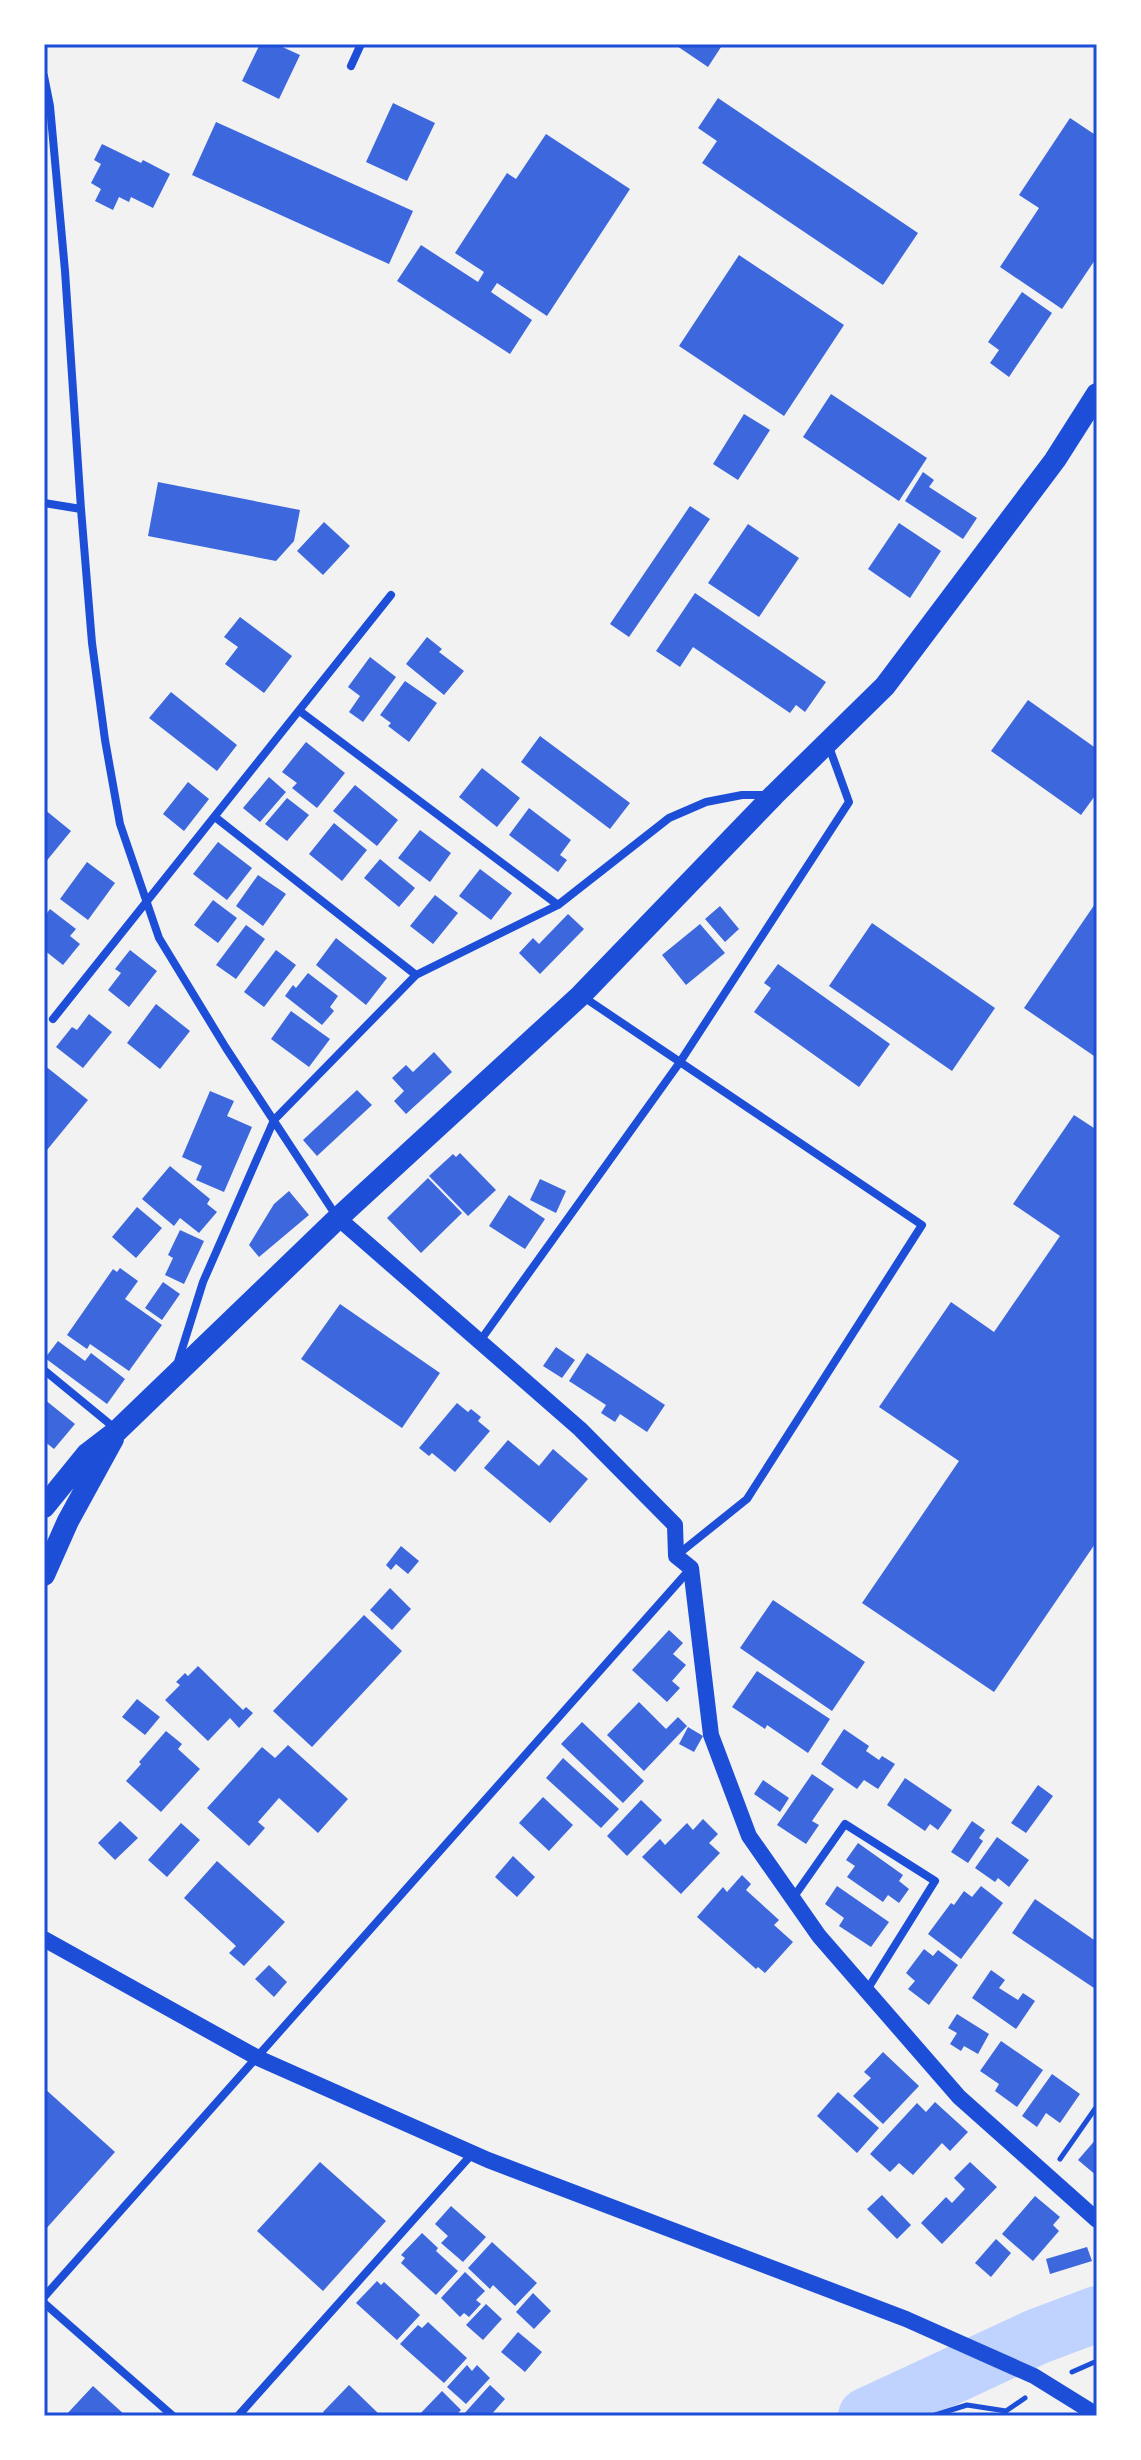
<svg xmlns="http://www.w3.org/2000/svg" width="1141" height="2460" font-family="'Roboto Condensed',sans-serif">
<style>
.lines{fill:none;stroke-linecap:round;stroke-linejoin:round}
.river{stroke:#bfd3fe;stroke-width:56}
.building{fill:#3d67dc}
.path{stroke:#1d4ed8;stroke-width:5}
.minor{stroke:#1d4ed8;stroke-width:8}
.secondary{stroke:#1d4ed8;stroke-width:16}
.trunk{stroke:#1d4ed8;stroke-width:22}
.neatline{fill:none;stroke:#1d4ed8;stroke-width:3}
</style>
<rect width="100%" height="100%" fill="#f2f2f2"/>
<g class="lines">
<path class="river" d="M866,2416L1036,2337L1097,2314"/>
</g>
<path class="building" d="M260,44H276L300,55L279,99L242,81Z
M674,44H723L708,67Z
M718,98L918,233L883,285L702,163L717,141L698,128Z
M393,103L435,123L407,181L366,162Z
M1070,118L1097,136V257L1062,309L1000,267L1039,208L1019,195Z
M216,122L413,211L389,264L192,175Z
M546,134L630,189L547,316L497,283L491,292L532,320L510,354L397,281L421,245L478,282L484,272L455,253L507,173L516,179Z
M102,144L141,163L143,160L170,174L153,208L131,197L129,202L119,197L113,210L95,201L101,189L91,183L101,164L94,160Z
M739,255L844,325L784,416L679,346Z
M1022,292L1052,313L1009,377L990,363L999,350L988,342Z
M831,394L927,458L899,501L803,437Z
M744,414L770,430L738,480L713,464Z
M923,472L934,480L929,487L977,518L963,539L905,501Z
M158,482L300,510L294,541L276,561L148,536Z
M690,506L710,519L629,637L610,624Z
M324,522L350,546L323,575L297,551Z
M899,523L941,551L910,598L868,569Z
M748,524L799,558L759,617L708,583Z
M695,593L826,682L805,712L796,705L790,713L693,647L680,667L656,651Z
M240,617L292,656L264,693L225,664L238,647L224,637Z
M427,637L442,649L439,652L464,671L444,695L406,664Z
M370,657L396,677L363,722L349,712L360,696L348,687Z
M405,681L437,703L409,742L388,726L391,723L380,715Z
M171,692L237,745L217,771L149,718Z
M1028,700L1097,749V793L1081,815L991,751Z
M540,736L630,803L610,829L521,762Z
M306,742L345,773L317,808L292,788L297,783L282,772Z
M482,768L520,798L497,827L459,797Z
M269,777L286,792L260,822L243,808Z
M188,782L209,799L184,831L163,814Z
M355,785L398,820L377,846L333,811Z
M287,798L309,815L287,841L265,824Z
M529,808L571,840L560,855L567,860L558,872L509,835Z
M44,809L71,831L44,864Z
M334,823L367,850L342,881L309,854Z
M420,830L451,853L430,882L398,858Z
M218,842L252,868L227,900L193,874Z
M380,859L415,888L399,907L364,878Z
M87,862L115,883L88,920L60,899Z
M480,869L512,893L491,920L459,896Z
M258,875L286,894L263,926L236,906Z
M435,895L458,913L433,944L410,926Z
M213,900L237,918L218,943L194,925Z
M1097,901V1058L1024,1008Z
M720,906L739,929L725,942L705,919Z
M50,909L76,929L70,936L80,944L63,965L44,950V917Z
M568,914L584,929L540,974L519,953L533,938L539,944Z
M872,923L995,1008L952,1071L829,986Z
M700,924L725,953L686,985L662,955Z
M246,925L265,939L236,979L216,965Z
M336,938L387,978L366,1005L316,965Z
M130,950L157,971L129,1007L108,990L121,973L115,969Z
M276,950L296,965L264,1007L244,992Z
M778,964L890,1044L859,1087L754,1012L771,988L764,983Z
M308,973L338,996L330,1007L334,1011L322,1025L285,996L293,985L296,988Z
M156,1004L190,1031L160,1069L127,1043Z
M291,1011L330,1039L309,1067L271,1039Z
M89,1014L112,1032L83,1068L56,1047L72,1027L77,1030Z
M434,1052L452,1072L406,1114L394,1101L404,1091L392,1078L406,1065L413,1072Z
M44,1065L88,1100L47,1150L44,1148V1108L47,1105L44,1103Z
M357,1090L372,1105L317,1156L303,1140Z
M210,1091L234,1101L227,1116L252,1127L224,1192L196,1180L202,1166L182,1157Z
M1074,1115L1097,1130V1541L994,1692L862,1603L959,1461L879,1407L951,1302L994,1332L1060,1236L1013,1204Z
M460,1153L496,1190L468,1216L429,1176L453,1154L456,1157Z
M170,1166L210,1199L207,1204L217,1212L199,1233L180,1218L174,1226L142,1199Z
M428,1178L462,1213L421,1253L387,1218Z
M540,1179L566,1191L556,1213L530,1200Z
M289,1191L309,1215L259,1257L249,1245L274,1204Z
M509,1195L545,1219L525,1249L489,1226Z
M137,1207L162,1228L136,1258L112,1237Z
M180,1230L204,1241L184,1284L165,1275L173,1258L168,1255Z
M120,1268L138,1281L125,1299L162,1325L129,1371L90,1344L87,1349L67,1335L113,1269L117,1272Z
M163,1282L180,1294L162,1320L145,1308Z
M340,1304L440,1373L402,1428L301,1359Z
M58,1341L85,1361L91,1353L125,1379L107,1404L45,1358Z
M556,1347L575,1360L562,1378L543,1366Z
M587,1353L665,1405L647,1432L620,1414L615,1422L601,1413L606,1405L569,1381Z
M44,1399L75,1424L54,1449L44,1441Z
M457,1403L468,1412L471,1409L481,1417L478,1421L490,1431L455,1472L432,1453L429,1456L419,1448Z
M508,1440L539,1466L553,1449L588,1479L550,1523L484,1468Z
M401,1546L419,1561L408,1574L396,1564L391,1570L386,1565Z
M390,1588L411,1609L392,1630L370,1610Z
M773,1600L865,1662L832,1711L740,1648Z
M364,1615L402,1651L312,1747L273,1711Z
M669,1630L683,1643L673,1654L686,1665L672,1681L680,1688L667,1702L632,1670Z
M198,1666L243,1710L246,1707L253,1713L239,1728L230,1718L208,1741L165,1700L180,1685L176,1682L185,1673L188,1676Z
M757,1671L830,1719L808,1753L767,1725L765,1729L732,1707Z
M137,1699L160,1717L145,1735L122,1717Z
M639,1702L666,1729L678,1717L687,1726L644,1771L607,1735Z
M582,1722L644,1781L623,1803L561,1744Z
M688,1727L703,1736L694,1752L679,1744Z
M844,1729L869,1746L866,1751L879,1760L882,1756L895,1764L878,1789L864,1780L857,1789L821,1764Z
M166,1731L182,1744L178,1749L200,1769L161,1812L126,1781L141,1764L139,1762Z
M288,1745L348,1799L318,1833L279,1798L258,1822L265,1828L249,1846L207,1808L262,1747L275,1758Z
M563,1758L619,1809L601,1828L546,1778Z
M812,1774L834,1789L812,1821L819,1825L806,1844L777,1825Z
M905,1778L952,1810L938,1830L930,1824L925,1831L887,1805Z
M763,1780L789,1798L780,1812L754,1794Z
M1038,1785L1053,1796L1026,1833L1011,1823Z
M543,1797L573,1825L549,1851L519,1823Z
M641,1800L662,1820L627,1856L607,1836Z
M703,1819L718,1834L709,1843L720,1853L681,1894L642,1857L660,1839L665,1845L687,1823L693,1830Z
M120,1821L138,1838L115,1860L98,1843Z
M972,1821L985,1830L979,1838L983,1841L968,1863L951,1852Z
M181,1823L200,1840L167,1877L148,1860Z
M997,1837L1029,1860L1009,1887L998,1878L995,1882L975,1868Z
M858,1843L903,1875L899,1881L909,1889L899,1903L888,1895L883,1902L847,1877L855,1866L846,1860Z
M513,1856L535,1877L517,1897L495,1877Z
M217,1861L285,1922L244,1966L229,1953L236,1946L184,1898Z
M742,1875L751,1884L746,1890L779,1920L774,1925L793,1942L765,1973L758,1967L756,1969L697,1917L723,1887L727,1892Z
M837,1886L889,1922L871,1947L839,1926L844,1918L825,1904Z
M981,1886L1003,1903L961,1959L928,1934L951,1903L954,1905L964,1891L972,1897Z
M1035,1899L1097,1942V1990L1012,1933Z
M924,1949L933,1956L938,1950L958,1965L929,2005L908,1989L915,1981L906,1973Z
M269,1965L287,1982L274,1997L255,1979Z
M991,1970L1005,1980L999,1988L1018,2000L1023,1993L1035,2001L1016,2029L972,1998Z
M957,2014L989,2034L978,2054L964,2046L961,2051L950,2044L957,2033L948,2028Z
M1001,2041L1043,2070L1017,2107L995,2091L999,2084L980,2071Z
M883,2052L919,2086L883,2124L853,2096L871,2078L864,2072Z
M1052,2074L1080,2094L1060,2123L1046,2113L1037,2127L1022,2116Z
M44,2088L115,2152L44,2231Z
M838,2092L879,2128L857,2153L817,2116Z
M935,2102L968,2132L950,2151L942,2143L913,2175L899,2163L890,2172L870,2154L917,2103L926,2112Z
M1097,2138V2176L1078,2160Z
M320,2162L386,2221L323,2291L257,2231Z
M970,2162L997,2187L942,2244L921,2223L946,2197L952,2203L965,2189L954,2178Z
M882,2195L911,2225L897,2239L867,2209Z
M1035,2196L1060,2217L1053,2225L1059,2231L1033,2261L1002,2234Z
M451,2206L486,2237L463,2262L441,2243L448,2236L435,2224Z
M422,2233L438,2248L436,2251L458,2271L436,2295L401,2263L405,2258L401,2255Z
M996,2239L1011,2253L991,2277L975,2263Z
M492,2242L537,2283L515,2306L493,2285L490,2289L468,2268Z
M1087,2247L1092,2261L1050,2274L1046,2259Z
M465,2272L485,2291L476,2300L481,2304L469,2317L464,2313L460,2317L441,2298Z
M377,2281L381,2285L384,2282L420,2315L397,2340L356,2303Z
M533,2293L551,2311L534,2329L516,2312Z
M486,2304L502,2319L483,2340L466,2325Z
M428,2322L467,2358L444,2383L400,2344L418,2325L422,2328Z
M518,2332L542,2352L525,2372L501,2352Z
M467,2365L472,2371L477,2365L490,2378L466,2404L447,2387Z
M349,2385L381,2416H327L323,2412Z
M490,2385L505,2399L490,2416H462Z
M93,2386L126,2416H65Z
M442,2391L461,2410L455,2416H418Z"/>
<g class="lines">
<path class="path" d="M1060,2159L1097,2106
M1072,2372L1097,2361
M932,2416L967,2405L1006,2411L1025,2398"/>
<path class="minor" d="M351,66L361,44
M44,76L50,106L65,271L81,509L92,643L105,740L120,824L159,938L226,1048L337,1217
M44,503L81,509
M301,712L558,905
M215,817L416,975
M582,996L922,1225L747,1499L676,1556
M53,1019L391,595
M480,1341L680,1062L849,802L828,744
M177,1365L203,1282L274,1120L416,975L558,905L669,818L706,802L742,795H766
M44,1370L117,1430
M793,1898L845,1824L935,1881L867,1990
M44,2297L691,1568
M44,2303L173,2416
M238,2416L472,2154"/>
<path class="secondary" d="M338,1218L580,1429L675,1525L676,1556L691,1568L711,1735L749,1836L819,1936L959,2097L1097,2220
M44,1939L258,2058L488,2160L906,2319L1034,2376L1097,2415"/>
<path class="trunk" d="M44,1507L87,1454L117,1431L338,1218L581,995L774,795L885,686L1055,460L1097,394
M44,1575L68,1521L113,1439"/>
</g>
<rect width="1141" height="2460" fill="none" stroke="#ffffff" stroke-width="92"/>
<rect x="46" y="46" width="1049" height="2368" class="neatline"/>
</svg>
